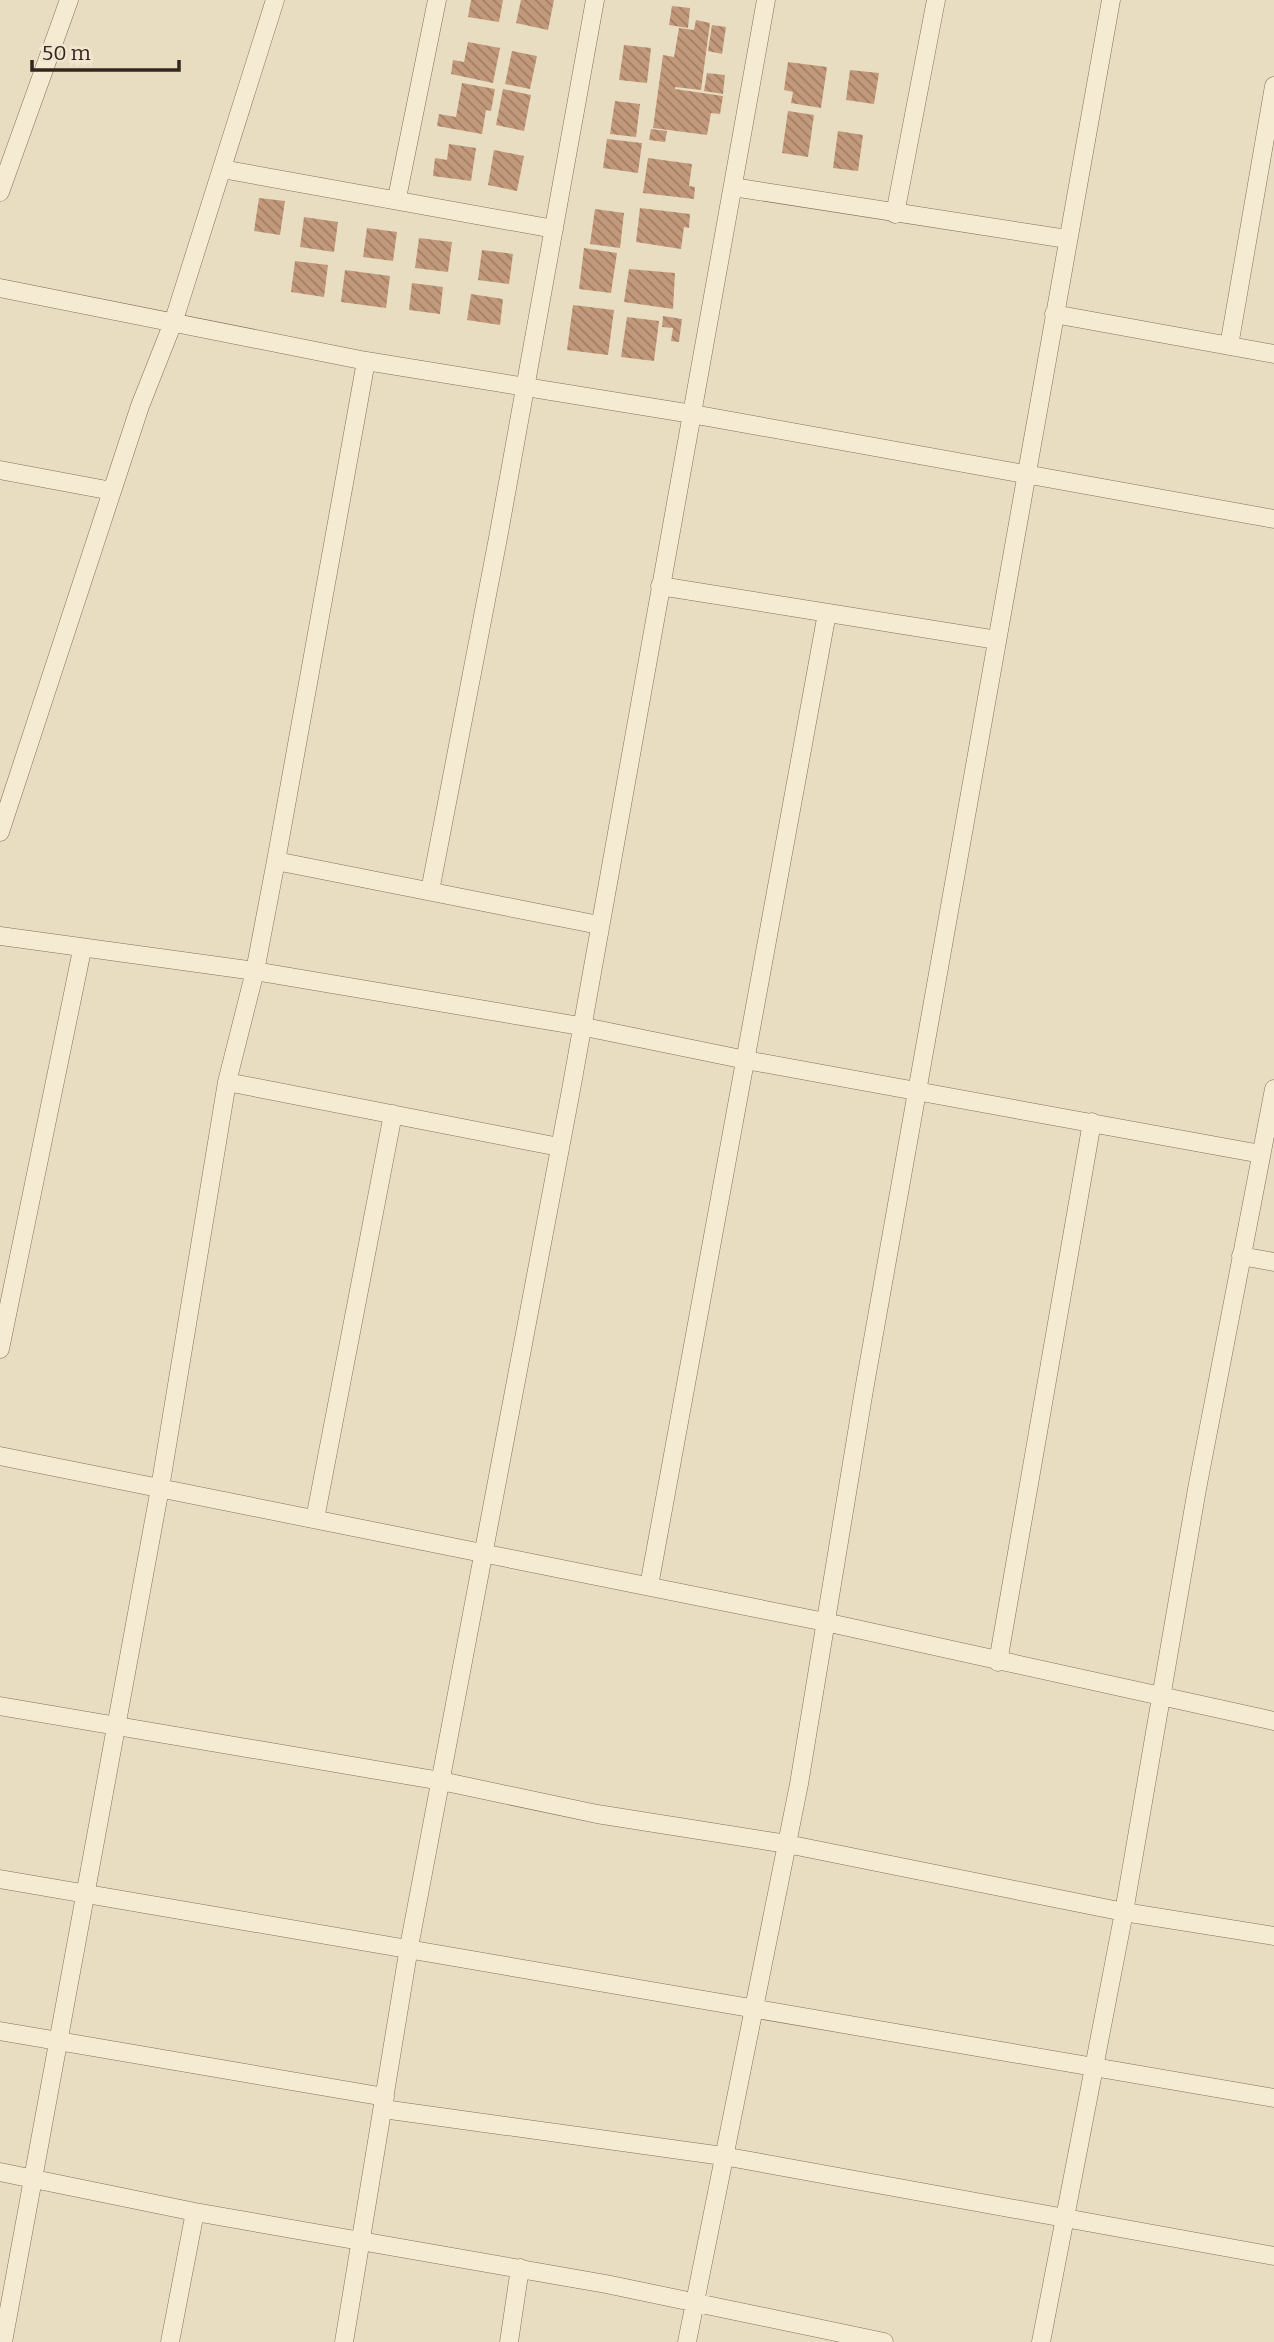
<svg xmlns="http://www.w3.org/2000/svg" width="1274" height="2342" font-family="Bitter,serif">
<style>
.building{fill:url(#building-back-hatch)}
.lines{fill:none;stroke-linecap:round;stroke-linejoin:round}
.street-casing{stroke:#806f5b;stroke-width:19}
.street{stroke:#f5ebd3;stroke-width:18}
</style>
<defs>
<pattern id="building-back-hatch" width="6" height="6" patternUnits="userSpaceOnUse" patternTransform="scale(1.75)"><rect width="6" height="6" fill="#c3997b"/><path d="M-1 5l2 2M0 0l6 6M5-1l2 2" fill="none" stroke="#9f7d64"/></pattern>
</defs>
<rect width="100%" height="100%" fill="#e9ddc1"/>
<path class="building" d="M471,0H503L499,22L468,17Z
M521,0H554L548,30L516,23Z
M672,6L690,8L688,28L669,25Z
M696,20L710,23L701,90L675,87V89L723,96L720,114L711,113L707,135L653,128L663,55L674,57L679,28L694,30Z
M712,25L726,27L722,54L708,51Z
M468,42L500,48L493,83L451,74L453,60L464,62Z
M624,45L651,48L647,83L619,80Z
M512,51L537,56L530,89L505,84Z
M788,62L827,67L821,108L791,103L793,92L784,90Z
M850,70L879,73L874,104L846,100Z
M707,73L725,75L723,94L704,91Z
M462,83L495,89L491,111L486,110L482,134L437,126L439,114L456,117Z
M503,89L531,95L524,131L496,125Z
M615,101L640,104L636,137L610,134Z
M788,111L814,115L808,157L782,153Z
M651,129L667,131L665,142L649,140Z
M838,131L863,135L858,171L833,168Z
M607,139L642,143L638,173L603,168Z
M449,144L476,148L471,181L433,176L435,158L447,160Z
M494,150L524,156L517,191L488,185Z
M648,158L692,164L689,186L695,187L694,199L643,193Z
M259,198L285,201L280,235L254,231Z
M640,208L690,214L689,228L684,227L681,249L636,242Z
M595,209L624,213L620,248L590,244Z
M304,217L338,222L334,252L300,247Z
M367,228L397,232L393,261L363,257Z
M419,238L452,242L448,272L415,268Z
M584,248L617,253L611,293L579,289Z
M482,250L513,254L509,284L478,280Z
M295,261L328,265L324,297L291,292Z
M629,269L675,273L673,309L624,302Z
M345,270L390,276L386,308L341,302Z
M412,283L443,287L440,314L409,310Z
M471,294L503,299L500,325L467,320Z
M573,305L614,310L608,355L567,350Z
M663,316L682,319L679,342L671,341L673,328L662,327Z
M627,317L659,321L654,361L621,357Z"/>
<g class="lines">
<defs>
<path id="street" d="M222,169L554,229
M733,187L1067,239
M0,192L69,0
M397,198L437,0
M895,214L936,0
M0,288L366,361L692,414L1274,519
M1054,314L1274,354
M1229,346L1274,86
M0,470L112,491
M660,586L997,640
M0,832L140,406L174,320L275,0
M276,861L599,925
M430,891L498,538L595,0
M0,936L255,971L580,1026L746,1060L1261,1154
M227,1082L559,1147
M1241,1256L1274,1262
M0,1349L82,950
M0,1456L825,1622L1274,1721
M315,1519L393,1114
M649,1586L827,613
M998,1662L1092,1122
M0,1706L441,1781L597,1814L787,1844L1124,1912L1274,1936
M0,1879L1274,2098
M0,2031L385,2097
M383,2109L723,2156L1274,2256
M0,2172L195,2212L606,2284L884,2342
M3,2342L160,1488L227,1082L255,971L276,861L366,361
M170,2342L195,2212
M344,2342L409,1947L571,1090L766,0
M509,2342L520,2268
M687,2342L799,1784L864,1390L1111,0
M1041,2342L1124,1912L1197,1489L1274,1089"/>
</defs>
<use href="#street" class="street-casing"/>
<use href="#street" class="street"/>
</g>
<path d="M32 60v10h147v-10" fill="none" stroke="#32271d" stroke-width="3.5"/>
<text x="42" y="60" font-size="21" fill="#32271d" stroke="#f1e7d0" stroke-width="5" paint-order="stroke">50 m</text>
</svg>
